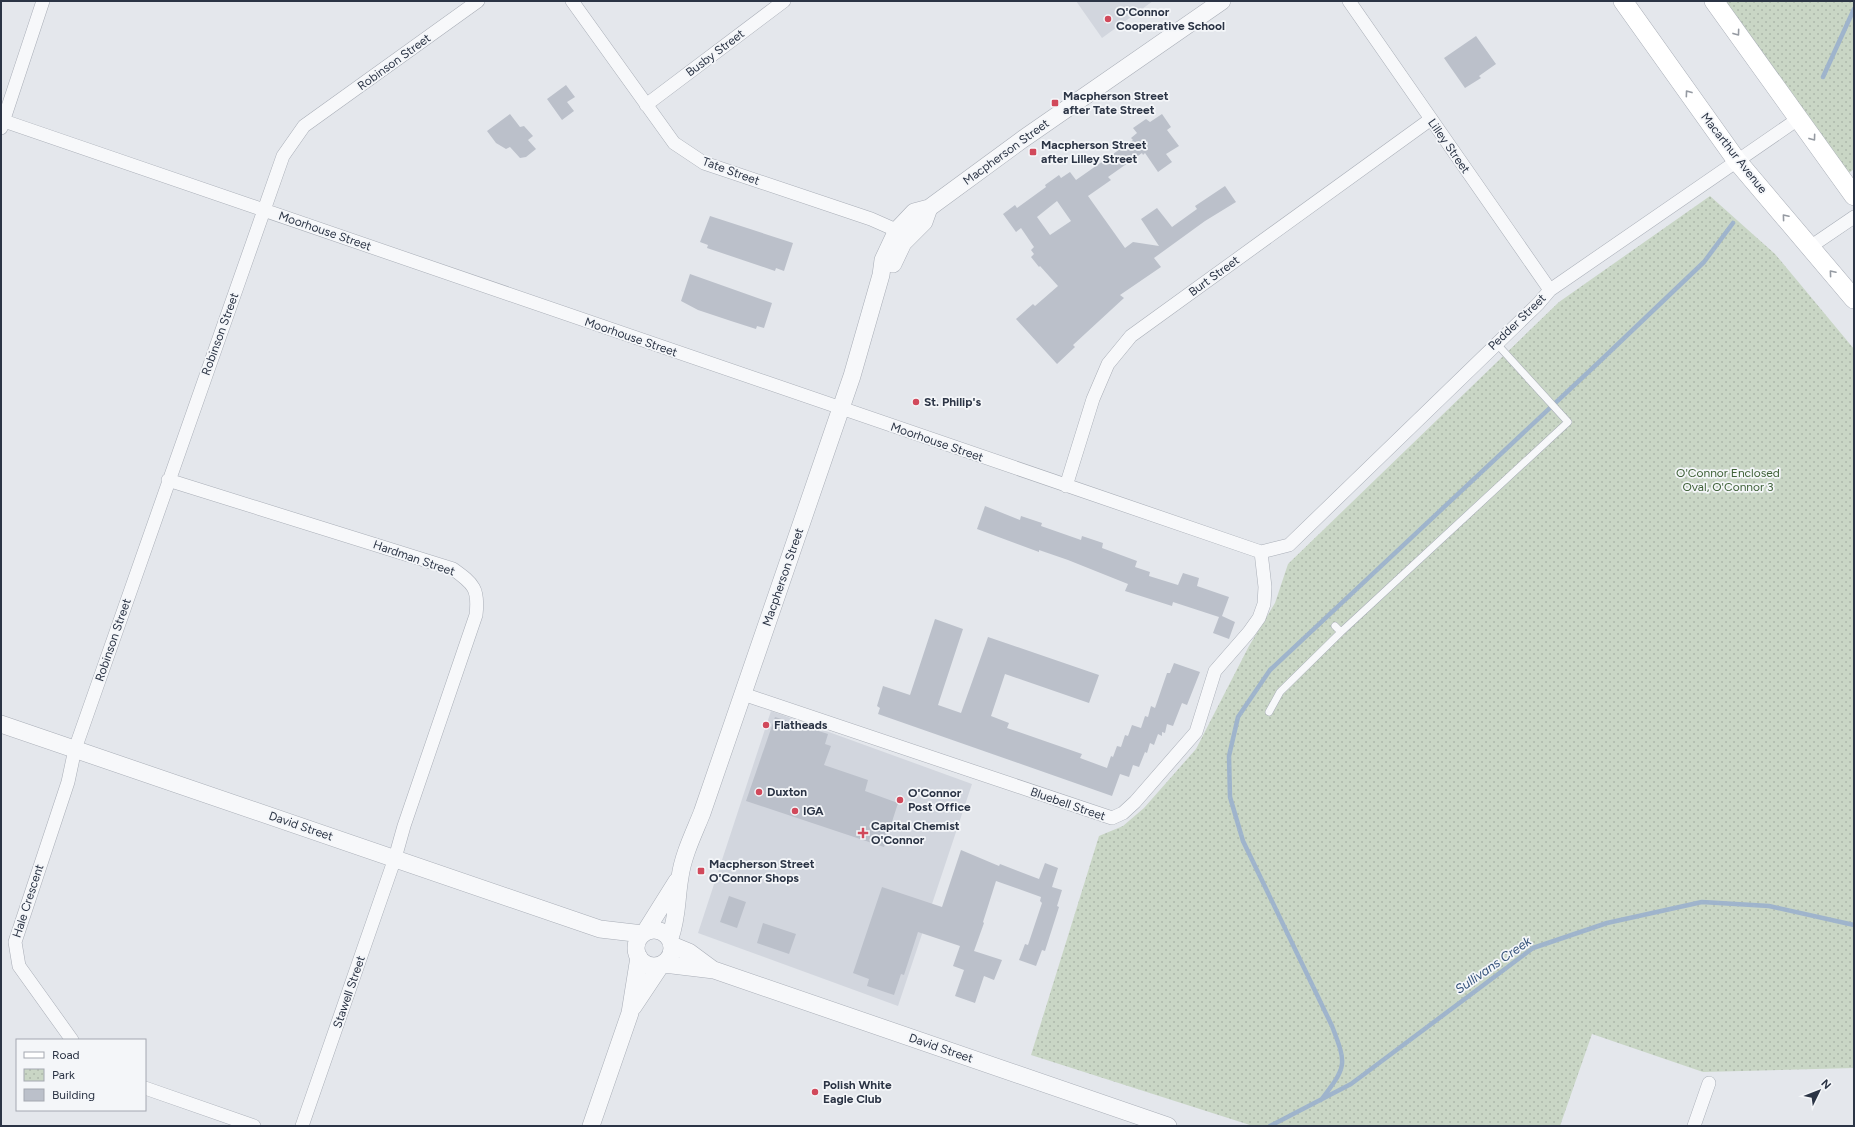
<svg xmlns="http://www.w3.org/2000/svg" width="1855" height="1127" font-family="Figtree,sans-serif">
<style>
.built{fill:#d2d6de}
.park{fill:url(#park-dots)}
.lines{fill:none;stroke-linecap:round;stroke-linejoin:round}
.stream{stroke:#9fb4cc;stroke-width:4.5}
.building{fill:#bbc0ca;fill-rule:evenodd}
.service-casing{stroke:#a9aeb7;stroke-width:8}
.minor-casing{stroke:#a9aeb7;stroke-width:14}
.tertiary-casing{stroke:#a9aeb7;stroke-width:18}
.secondary-casing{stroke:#a9aeb7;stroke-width:20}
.service{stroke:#f7f8fa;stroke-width:7}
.minor{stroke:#f7f8fa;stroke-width:13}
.tertiary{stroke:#f7f8fa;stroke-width:17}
.secondary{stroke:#fff;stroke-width:19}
.oneway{stroke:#959aa2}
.poi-dot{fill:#d1495b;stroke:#f4f6f9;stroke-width:1.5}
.labels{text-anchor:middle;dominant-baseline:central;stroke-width:3.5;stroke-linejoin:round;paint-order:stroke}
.poi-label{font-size:12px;font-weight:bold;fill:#2b3445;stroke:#f4f6f9;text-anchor:start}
.street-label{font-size:12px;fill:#2b3445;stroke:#f4f6f9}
.park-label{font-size:12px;fill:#3f6138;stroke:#f4f6f9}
.water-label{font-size:13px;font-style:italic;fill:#34527a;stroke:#f4f6f9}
</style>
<defs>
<pattern id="park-dots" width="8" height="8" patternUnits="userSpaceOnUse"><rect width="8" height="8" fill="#c9d6c5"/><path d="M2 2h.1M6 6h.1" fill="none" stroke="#adb8ab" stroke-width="1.8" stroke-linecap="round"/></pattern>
</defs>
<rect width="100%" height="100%" fill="#e4e7ec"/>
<path class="built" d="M1076,1H1153L1102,38Z
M771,711L972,784L898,1006L698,933Z"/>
<path class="park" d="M1725,1H1854V169L1849,173Z
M1710,196L1775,254L1854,349V1068L1703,1072L1592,1034L1560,1126H1253L1031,1055L1099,836L1123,826L1144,808L1196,749L1249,646L1275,603L1288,564L1559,302Z"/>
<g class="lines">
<path class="stream" d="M1823,77L1854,9
M1321,1100C1347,1066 1347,1065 1332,1026L1243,841L1230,797L1229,756L1238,717L1270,670L1598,363L1704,262L1733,223
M1270,1126L1351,1084L1533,948L1607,923L1702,902L1769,906L1854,925"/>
</g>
<path class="building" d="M1476,36L1496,64L1479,76L1481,78L1465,88L1444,58Z
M566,85L575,97L567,102L574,111L562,120L547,99Z
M510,114L520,127L524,126L533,136L528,140L536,149L526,157L520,158L510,147L506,149L496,143L487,131Z
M1162,114L1171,127L1167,130L1179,146L1166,154L1172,162L1158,172L1145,153L1143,155L1142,153L1108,177L1111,180L1088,196L1125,248L1133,242L1159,246L1141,219L1157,208L1172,227L1197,209L1195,206L1225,186L1236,202L1205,221L1154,258L1161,267L1120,295L1124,298L1073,345L1075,347L1057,364L1016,319L1033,304L1035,306L1058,286L1040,266L1039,267L1031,257L1034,254L1031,250L1034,247L1021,228L1016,232L1003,214L1015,205L1017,208L1046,187L1045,185L1059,175L1061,178L1070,172L1076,180L1133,140L1131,138L1137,133L1133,128L1146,119L1150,122ZM1057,201L1071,221L1050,235L1037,217Z
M710,216L793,243L784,271L776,268L775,271L707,248L708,245L700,242Z
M690,274L772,303L764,328L757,326L756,329L731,321L698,310L681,301Z
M985,506L1020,520L1021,516L1042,523L1041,526L1081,540L1082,536L1103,543L1102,548L1137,561L1135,567L1150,572L1149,576L1178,585L1183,573L1199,578L1197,586L1229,597L1222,616L1235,622L1229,639L1213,633L1219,617L1173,602L1172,606L1125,591L1128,584L1068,560L1039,550V552L977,529Z
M935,619L963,629L938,705L961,713L988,637L1099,675L1089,703L1005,674L991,716L1009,723L1007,728L1082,754L1080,758L1107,768L1111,756L1113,757L1117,746L1121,747L1125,735L1128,736L1132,725L1141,728L1145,716L1148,717L1151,706L1155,708L1167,673H1170L1174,663L1200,672L1187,705L1182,703L1173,726L1167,724L1165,733L1162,732V736L1158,734L1154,745L1150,743L1147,753L1145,752L1139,767L1133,765L1129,777L1120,774L1112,796L878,714L880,708L877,706L883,686L910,695Z
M775,717L828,734L825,744L831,746L824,765L868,780L865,791L898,803L884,847L746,801Z
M961,850L999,866L1000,864L1039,879L1045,863L1058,868L1052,887L1062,890L1057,906L1059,907L1045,951L1042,950L1036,966L1019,960L1025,944L1028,945L1042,903L1040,901L1041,897L996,881L983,922L984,923L974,951L1002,960L994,980L984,976L975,1003L955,996L964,970L953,966L960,946L918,932L904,975L901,974L894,995L867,986L869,979L853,973L882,887L942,907Z
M729,896L746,902L737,928L720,922Z
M763,923L796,934L789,954L757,943Z"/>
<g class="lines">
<defs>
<path id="service" d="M1335,626L1341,632
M1269,712L1280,692L1341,632L1568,422L1496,343"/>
<path id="minor" d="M572,1L674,143L704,163L871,219L905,234
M1349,1L1550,290
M646,105L784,1
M1,120L1261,552L1289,545L1538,304L1550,290L1798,119
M1,128L43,1
M1810,247L1854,217
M168,480L453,569C474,584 479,589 476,615L404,826L395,858L302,1126
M1066,486L1093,399L1108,364L1131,336L1431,119
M743,694L1112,818L1123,813L1135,802L1196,732L1215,671L1249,632L1259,618L1264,604L1265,587L1261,552
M72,1040L19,966L15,942L68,782L75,749L283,156L304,126L478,1
M145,1088L254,1126
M1694,1126L1709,1083"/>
<path id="tertiary" d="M893,264L903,243L924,222L929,208
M1,724L600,929L643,934
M636 948a18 18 0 1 1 36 0a18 18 0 1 1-36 0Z
M645,932L677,881
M670,938C678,915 676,900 680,877C683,855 694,833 702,813L852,376L881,275L883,260L897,230L914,212L929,208L1023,139L1222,1
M672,945L689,952L712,969
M664,964L714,970L1168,1126
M633,1007L661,965
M591,1126L630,1013L639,957"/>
<path id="secondary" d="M1623,1L1737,161L1854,299
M1714,1L1854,196"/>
</defs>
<use href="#service" class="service-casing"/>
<use href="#minor" class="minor-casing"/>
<use href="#tertiary" class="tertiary-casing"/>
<use href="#secondary" class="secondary-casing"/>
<use href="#service" class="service"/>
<use href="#minor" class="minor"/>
<use href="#tertiary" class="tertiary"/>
<use href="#secondary" class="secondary"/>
</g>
<defs><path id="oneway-chevron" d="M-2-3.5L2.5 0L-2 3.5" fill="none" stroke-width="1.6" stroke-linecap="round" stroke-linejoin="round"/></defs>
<g class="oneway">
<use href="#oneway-chevron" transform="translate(1737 33) rotate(54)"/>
<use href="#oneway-chevron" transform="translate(1688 93) rotate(-126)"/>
<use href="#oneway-chevron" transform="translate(1813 138) rotate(54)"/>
<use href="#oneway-chevron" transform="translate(1785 217) rotate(-130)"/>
<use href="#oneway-chevron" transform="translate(1832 273) rotate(-130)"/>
</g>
<g class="poi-dot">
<circle cx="1108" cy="19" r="4"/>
<rect x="1051" y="99" width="8" height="8" rx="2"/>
<rect x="1029" y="148" width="8" height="8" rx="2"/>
<circle cx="916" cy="402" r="4"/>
<circle cx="766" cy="725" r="4"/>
<circle cx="759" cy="792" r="4"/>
<circle cx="900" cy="800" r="4"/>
<circle cx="795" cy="811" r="4"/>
<path d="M861 827h4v4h4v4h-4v4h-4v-4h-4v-4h4z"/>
<rect x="697" y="867" width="8" height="8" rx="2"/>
<circle cx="815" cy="1092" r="4"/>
</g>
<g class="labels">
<g class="poi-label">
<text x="1116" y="12">O'Connor<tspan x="1116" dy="14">Cooperative School</tspan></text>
<text x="1063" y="96">Macpherson Street<tspan x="1063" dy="14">after Tate Street</tspan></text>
<text x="1041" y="145">Macpherson Street<tspan x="1041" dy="14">after Lilley Street</tspan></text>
<text x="924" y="402">St. Philip's</text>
<text x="774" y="725">Flatheads</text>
<text x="767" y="792">Duxton</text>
<text x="908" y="793">O'Connor<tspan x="908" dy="14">Post Office</tspan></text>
<text x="803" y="811">IGA</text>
<text x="871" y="826">Capital Chemist<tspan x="871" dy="14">O'Connor</tspan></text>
<text x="709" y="864">Macpherson Street<tspan x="709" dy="14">O'Connor Shops</tspan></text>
<text x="823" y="1085">Polish White<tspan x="823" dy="14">Eagle Club</tspan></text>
</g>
<g class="street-label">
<text transform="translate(715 53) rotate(-37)">Busby Street</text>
<text transform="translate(394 62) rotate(-36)">Robinson Street</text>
<text transform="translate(1449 146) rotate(55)">Lilley Street</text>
<text transform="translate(1006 152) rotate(-36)">Macpherson Street</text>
<text transform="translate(1734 153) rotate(52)">Macarthur Avenue</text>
<text transform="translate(731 171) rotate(20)">Tate Street</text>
<text transform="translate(325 231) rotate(19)">Moorhouse Street</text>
<text transform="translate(1214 276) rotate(-36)">Burt Street</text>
<text transform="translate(1517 322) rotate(-44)">Pedder Street</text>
<text transform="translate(220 334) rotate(-70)">Robinson Street</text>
<text transform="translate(631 337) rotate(19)">Moorhouse Street</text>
<text transform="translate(937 442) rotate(19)">Moorhouse Street</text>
<text transform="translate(414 558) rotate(19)">Hardman Street</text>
<text transform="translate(783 577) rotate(-71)">Macpherson Street</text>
<text transform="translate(113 640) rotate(-71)">Robinson Street</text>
<text transform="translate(1068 804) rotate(19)">Bluebell Street</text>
<text transform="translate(301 826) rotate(19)">David Street</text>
<text transform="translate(28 901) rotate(-72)">Hale Crescent</text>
<text transform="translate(349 992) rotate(-71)">Stawell Street</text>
<text transform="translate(941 1048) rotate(19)">David Street</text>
</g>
<g class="park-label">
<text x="1728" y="473">O'Connor Enclosed<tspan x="1728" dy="14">Oval, O'Connor 3</tspan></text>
</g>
<g class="water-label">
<text transform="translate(1493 965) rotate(-35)">Sullivans Creek</text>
</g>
</g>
<rect width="1855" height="1127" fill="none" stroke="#2b3445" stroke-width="4"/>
<rect x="16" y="1039" width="130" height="72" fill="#f4f6f9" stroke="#a4a8b1"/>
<rect x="24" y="1052" width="20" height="6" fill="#ffffff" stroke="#a4a8b1"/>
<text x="52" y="1059" font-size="12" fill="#2b3445">Road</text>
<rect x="24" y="1069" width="20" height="12" fill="url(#park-dots)" stroke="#a4a8b1"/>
<text x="52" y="1079" font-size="12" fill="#2b3445">Park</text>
<rect x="24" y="1089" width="20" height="12" fill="#bbc0ca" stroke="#a4a8b1"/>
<text x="52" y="1099" font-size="12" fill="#2b3445">Building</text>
<g transform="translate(1819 1091) rotate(47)" stroke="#f4f6f9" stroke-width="3" paint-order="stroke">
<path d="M0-3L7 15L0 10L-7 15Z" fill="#2b3445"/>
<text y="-6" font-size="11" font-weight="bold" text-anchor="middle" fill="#2b3445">N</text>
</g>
</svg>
